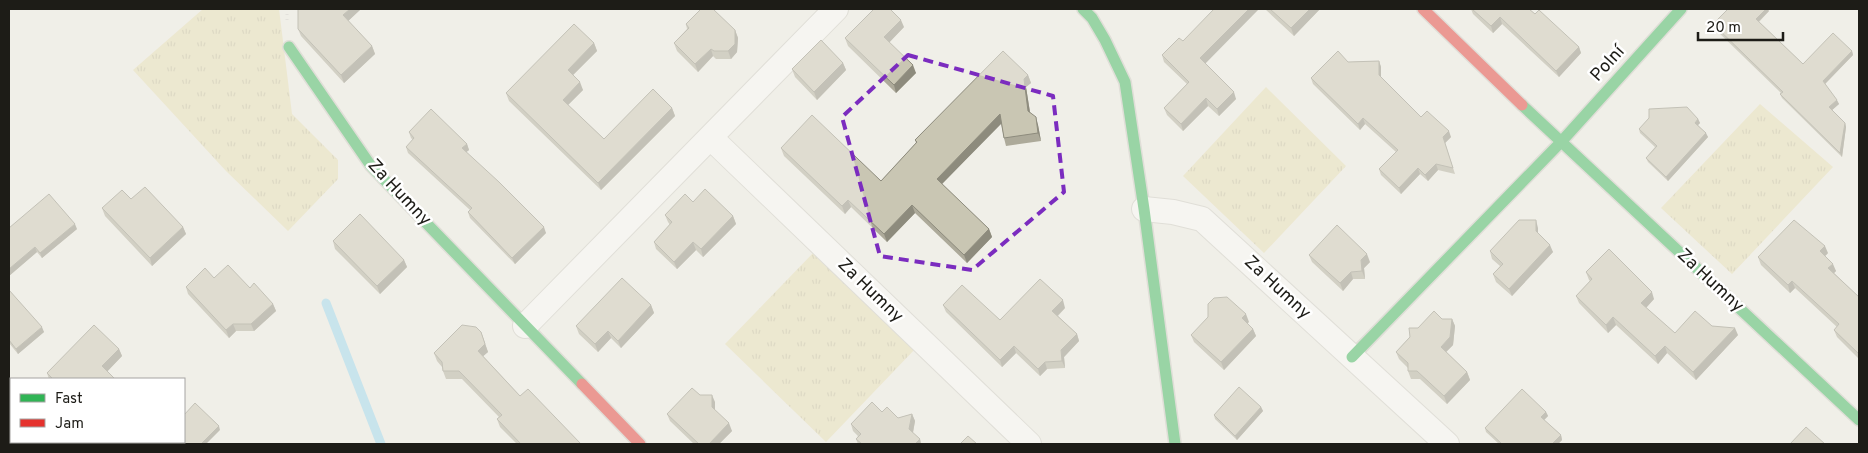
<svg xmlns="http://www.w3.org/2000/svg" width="1868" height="453" font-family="Overpass,sans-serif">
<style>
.grass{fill:url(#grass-tufts)}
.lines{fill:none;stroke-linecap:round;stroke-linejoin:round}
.stream{stroke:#97d7f2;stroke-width:9}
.street-casing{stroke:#cccbc5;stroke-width:26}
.fast-casing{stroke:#cccbc5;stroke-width:14}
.jam-casing{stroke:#cccbc5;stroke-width:14}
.path{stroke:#d2d1cf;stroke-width:3;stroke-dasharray:1 4;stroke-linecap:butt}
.street{stroke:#fdfdfc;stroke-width:24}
.fast{stroke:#30b455;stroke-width:11}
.jam{stroke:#e5322d;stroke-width:11}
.wall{fill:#adaa9a}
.shaded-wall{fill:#8d8b7d}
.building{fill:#c9c6b3;stroke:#8d8b7d}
.marked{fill:none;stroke:#7b2cbf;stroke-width:4;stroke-dasharray:10 6;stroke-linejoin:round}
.labels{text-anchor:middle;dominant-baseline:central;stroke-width:5;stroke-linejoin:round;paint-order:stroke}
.street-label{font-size:18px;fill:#1d1c17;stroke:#fff}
</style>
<defs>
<pattern id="grass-tufts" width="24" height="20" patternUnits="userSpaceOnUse" patternTransform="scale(1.25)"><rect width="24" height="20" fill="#e7dfb4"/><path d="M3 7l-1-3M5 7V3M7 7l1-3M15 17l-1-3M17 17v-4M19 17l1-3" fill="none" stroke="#c6bf9a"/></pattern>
</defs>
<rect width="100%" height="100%" fill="#f0efe8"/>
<path class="grass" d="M203,9H279L292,114L338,160V179L288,231L226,171L133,70Z
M1266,87L1346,166L1264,253L1183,176Z
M1760,104L1833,167L1732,274L1661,208Z
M815,251L916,348L826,442L725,344Z"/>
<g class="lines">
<path class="stream" d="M326,303L381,444"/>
<defs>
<path id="street" d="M711,138L1029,444
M1144,209L1173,212L1202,219L1447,444
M525,326L836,9"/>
<path id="fast" d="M1083,9L1092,18L1105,40L1125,82L1144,209L1175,444
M289,47L371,166L582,384
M1522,105L1859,420
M1352,357L1561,142L1681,9
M42,442L45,444"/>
<path id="jam" d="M1423,9L1522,105
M582,384L640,444
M9,407L11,410"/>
</defs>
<use href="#street" class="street-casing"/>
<use href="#fast" class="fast-casing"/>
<use href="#jam" class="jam-casing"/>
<path class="path" d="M287,9V21"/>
<use href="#street" class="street"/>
<use href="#fast" class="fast"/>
<use href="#jam" class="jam"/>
</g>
<path class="wall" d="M298,9H361L348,21L372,46L375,54L344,83L301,36L298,29Z
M1265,9H1320L1294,36Z
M1471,9H1529L1535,14L1579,47L1581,53L1559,77L1502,24L1493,33L1473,14Z
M1769,11L1759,22L1803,64L1852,51L1853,55L1825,84L1839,104L1832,110L1845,123L1846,127L1842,157L1782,98L1780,94L1781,93L1714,28L1713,24Z
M686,24L735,30L738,38L737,52L731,59H716L713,56L698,72L677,51L674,43L687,29Z
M904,27L889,42L916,73L896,93L848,46L845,38Z
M1183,41L1205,63L1236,99L1219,116L1208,106L1183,131L1167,115L1164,108L1187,84L1164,62L1162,55Z
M594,43L597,51L573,75L583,90L568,105L604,139L672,108L675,116L601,190L509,101L506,93Z
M1379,61L1381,67V77L1421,117L1451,137L1445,143L1455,174L1438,170L1428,181L1420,174L1401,194L1381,175L1379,169L1396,152L1365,124L1360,130L1313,84L1311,78L1348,62Z
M843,63L846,70L817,100L795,77L792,69Z
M1028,75L1031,83L1026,87L1030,112L1038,125L1041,141L1006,146L1004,138L1001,123L942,184L989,229L992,237L967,263L915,213L887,242L851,207L845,214L784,156L781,148L881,181L916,143L915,140Z
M1698,119L1700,123L1698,125L1708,137L1668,181L1648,162L1646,158L1655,147L1640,133L1639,129Z
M409,132L467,144L469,150L466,152L546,233L515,264L470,218L468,212L470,210L408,153L406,147L413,140L411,138Z
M131,199L183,227L186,234L152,266L105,216L102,208Z
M693,202L733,216L736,224L703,257L696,250L677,269L656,249L654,242L670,225L668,222L665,215Z
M9,228L77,229L42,258L37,252L9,276Z
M1538,228V233L1553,252L1512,296L1496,282L1493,274L1500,266L1492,259L1490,251Z
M333,241L404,260L407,267L380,294L335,249Z
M1828,253L1825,256L1836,271L1834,273L1859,297V359L1837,337L1834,330L1837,327L1795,288L1790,293L1761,265L1758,257Z
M1309,255L1370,262L1364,268L1365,279H1353L1343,291L1312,262Z
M1586,272L1654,299L1646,308L1675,333L1712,326L1738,335L1696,380L1667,353L1658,364L1616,325L1608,333L1579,303L1576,296L1590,281L1589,280Z
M214,278L250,288L273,304L276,311L254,331H236L229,338L188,294L186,287Z
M9,290L44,332L18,354L9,343Z
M651,305L654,313L621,348L611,338L598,352L579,334L576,326Z
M943,305L1000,320L1065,308L1058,316L1077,334L1079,341L1064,357L1065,368L1047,369L1040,376L1016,353L1002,367L946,312Z
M1442,319H1452L1455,326L1453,345L1446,352L1467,372L1470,380L1447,404L1420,379H1411L1408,371V368L1399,359L1396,352L1418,328Z
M1249,322L1247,323L1253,329L1256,336L1224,370L1194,342L1191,335Z
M481,332L488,352L483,356L520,396L581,444H517L500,427L497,419L499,417L462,379H446L443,371L442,367L437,361L434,353Z
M119,349L122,356L107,371L115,379H49L47,373Z
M700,395L715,402V410L732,431L719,444H694L670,421L667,414Z
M1261,407L1263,411L1237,440L1215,419L1214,415Z
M1546,412L1548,416L1544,420L1561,435L1562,440L1558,444H1499L1486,432L1485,428Z
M912,414L915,421L913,433L920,439L921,444H858L856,439L858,436L853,431L851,424L898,418Z"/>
<path class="shaded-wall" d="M350,9H361L346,23L343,15Z
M1249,9H1259L1203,66L1200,58Z
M1310,9H1320L1294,36L1291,28Z
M1766,9H1768L1769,11L1757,23L1756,19Z
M1500,17L1502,24L1493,33L1491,26Z
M901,20L904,27L887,45L884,37Z
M735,30L738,38L737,52L731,59L728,51Z
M594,43L597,51L570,78L568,70Z
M372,46L375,54L344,83L341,75Z
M1579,47L1581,53L1559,77L1556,71Z
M711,49L713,56L698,72L695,64Z
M1852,51L1853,55L1824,85L1823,81Z
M1379,61L1381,67V81L1379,75Z
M843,63L846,70L817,100L814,92Z
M913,65L916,73L896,93L894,85Z
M1028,75L1031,83L1026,87L1031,119L1028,111L1024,79Z
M580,82L583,90L565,108L563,100Z
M1234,92L1236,99L1219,116L1217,109Z
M1206,98L1208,106L1183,131L1181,124Z
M1837,100L1839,104L1831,111L1829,107Z
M672,108L675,116L601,190L598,183Z
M1000,114L1003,122L939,187L937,179Z
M1036,117L1038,125L1041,141L1038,133Z
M1363,118L1365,124L1360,130L1358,124Z
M1698,119L1700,123L1696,127L1695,123Z
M1845,123L1846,127L1842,157L1840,153Z
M1449,131L1451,137L1445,143L1455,174L1443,137Z
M1706,133L1708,137L1668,181L1666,177Z
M467,144L469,150L464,154L462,148Z
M1436,164L1438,170L1428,181L1425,175Z
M1418,168L1420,174L1401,194L1399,188Z
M848,200L851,207L845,214L842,206Z
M912,205L915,213L887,242L884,234Z
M733,216L736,224L703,257L701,249Z
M1536,220L1538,228V238L1536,231Z
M75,224L77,229L42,258L40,253Z
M183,227L186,234L152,266L150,258Z
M544,227L546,233L515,264L512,258Z
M989,229L992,237L967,263L964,255Z
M693,242L696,250L677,269L674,262Z
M1550,245L1553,252L1512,296L1509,289Z
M1825,246L1828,253L1822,259L1820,251Z
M35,247L37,252L9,276V269Z
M1367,254L1370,262L1364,268L1365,279L1362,271L1361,260Z
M404,260L407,267L380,294L377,286Z
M1833,264L1836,271L1831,276L1828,268Z
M1351,272L1353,279L1343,291L1340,283Z
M1792,281L1795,288L1790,293L1788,285Z
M1652,292L1654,299L1644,310L1641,303Z
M1063,300L1065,308L1055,318L1052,311Z
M273,304L276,311L254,331L251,324Z
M651,305L654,313L621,348L618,341Z
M1246,314L1249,322L1245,326L1242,318Z
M1613,317L1616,325L1608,333L1606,325Z
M1452,319L1455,326L1453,345L1444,354L1441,347Z
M233,324L236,331L229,338L226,330Z
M42,327L44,332L18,354L16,349Z
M1735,328L1738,335L1696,380L1693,372Z
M1253,329L1256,336L1224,370L1221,362Z
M608,331L611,338L598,352L595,344Z
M481,332L488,352L481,358L478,351Z
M1077,334L1079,341L1064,357L1065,368L1062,361L1061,350Z
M1014,346L1016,353L1002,367L1000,360Z
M1665,346L1667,353L1658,364L1655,356Z
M119,349L122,356L105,374L102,366Z
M1045,362L1047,369L1040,376L1038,369Z
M1467,372L1470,380L1447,404L1444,396Z
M712,395L715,402V415L712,407Z
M1261,407L1263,411L1237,440L1235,436Z
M1546,412L1548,416L1543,421L1541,417Z
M912,414L915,421L912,437L909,429Z
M729,423L732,431L719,444H709Z
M219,426L220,430L206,444H201Z
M1561,435L1562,440L1558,444H1552Z
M920,439L921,444H915Z"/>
<path class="building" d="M298,9H350L343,15L372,46L341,75L298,29Z
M701,9H713L735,30V44L728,51H714L711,49L695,64L674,43L689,28L686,24Z
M874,9H890L901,20L884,37L913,65L894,85L845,38Z
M1214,9H1249L1200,58L1234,92L1217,109L1206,98L1181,124L1164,108L1189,82L1162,55L1179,38L1183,41Z
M1270,9H1310L1291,28Z
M1472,9H1529L1535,14L1539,10L1579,47L1556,71L1500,17L1491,26Z
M1728,9H1766L1756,19L1803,64L1833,33L1852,51L1823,81L1837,100L1829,107L1845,123L1840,153L1780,94L1783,92L1713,24Z
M574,24L594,43L568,70L580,82L563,100L604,139L653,89L672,108L598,183L506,93Z
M821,40L843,63L814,92L792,69Z
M1003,51L1028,75L1024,79L1028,111L1036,117L1038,133L1004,138L1000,114L937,179L989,229L964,255L912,205L884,234L848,200L842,206L781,148L812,115L881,181L917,142L915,140Z
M1338,51L1348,62L1379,61V75L1421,117L1427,111L1449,131L1443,137L1453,168L1436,164L1425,175L1418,168L1399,188L1379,169L1398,150L1363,118L1358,124L1311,78Z
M1687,107L1698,119L1695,123L1706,133L1666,177L1646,158L1657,146L1639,129L1649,118V109Z
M431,109L467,144L462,148L499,182L544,227L512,258L468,212L472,208L406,147L414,138L409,132Z
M145,187L183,227L150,258L102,208L122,190L131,199Z
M705,189L733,216L701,249L693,242L674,262L654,242L672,222L665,215L685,194L693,202Z
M49,194L75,224L40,253L35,247L9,269V228Z
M360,214L404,260L377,286L333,241Z
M1519,220H1536V231L1550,245L1509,289L1493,274L1503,264L1490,251Z
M1794,220L1825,246L1820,251L1833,264L1828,268L1859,297V354L1834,330L1839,324L1792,281L1788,285L1758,257Z
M1337,225L1367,254L1361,260L1362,271L1351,272L1340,283L1309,255Z
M1609,249L1652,292L1641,303L1675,333L1695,311L1712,326L1735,328L1693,372L1665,346L1655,356L1613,317L1606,325L1576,296L1592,279L1586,272Z
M228,265L250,288L254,283L273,304L251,324H233L226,330L186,287L205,268L214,278Z
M622,278L651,305L618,341L608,331L595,344L576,326Z
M1040,279L1063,300L1052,311L1077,334L1061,350L1062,361L1045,362L1038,369L1014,346L1000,360L943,305L962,285L1000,320Z
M9,290L42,327L16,349L9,340Z
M1227,297L1246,314L1242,318L1253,329L1221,362L1191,335L1208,317V304L1214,298Z
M1434,311L1442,319H1452L1450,337L1441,347L1467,372L1444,396L1417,371H1408V363L1396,352L1410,337L1409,328H1418Z
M94,325L119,349L102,366L115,379H53L47,373Z
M462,325L476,327L481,332L485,344L478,351L520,396L528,389L581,444H521L497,419L502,415L459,371H443L442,362L434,353Z
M1239,387L1261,407L1235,436L1214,415Z
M692,388L700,395H712V407L729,423L709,444H699L667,414Z
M1522,389L1546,412L1541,417L1561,435L1552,444H1502L1485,428Z
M872,402L882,412L887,407L898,418L912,414L909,429L920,439L915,444H862L856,439L861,434L851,424Z
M195,403L219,426L201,444H179L177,442H184V415Z
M1806,427L1825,444H1790Z
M968,436L977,444H960Z
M98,442H121L123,444H96Z"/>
<path d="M0 0H1868V453H0ZM908,55L1053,96L1064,192L972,270L880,256L842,117Z" fill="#f0efe8" fill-opacity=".55" fill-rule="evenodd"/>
<path class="marked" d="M908,55L1053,96L1064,192L972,270L880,256L842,117Z"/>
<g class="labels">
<g class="street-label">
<text transform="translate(1608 64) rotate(-48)">Polní</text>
<text transform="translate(399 193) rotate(47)">Za Humny</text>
<text transform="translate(1710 281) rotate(43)">Za Humny</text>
<text transform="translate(1277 288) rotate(43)">Za Humny</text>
<text transform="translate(870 291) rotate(44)">Za Humny</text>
</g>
</g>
<rect width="1868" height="453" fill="none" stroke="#1d1c17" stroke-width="20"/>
<rect x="10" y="378" width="175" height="65" fill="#ffffff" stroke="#a5a4a2"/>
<rect x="20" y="394" width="25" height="8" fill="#30b455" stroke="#a5a4a2"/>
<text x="55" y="403" font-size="15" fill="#1d1c17">Fast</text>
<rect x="20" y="419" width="25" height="8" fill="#e5322d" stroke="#a5a4a2"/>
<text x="55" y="428" font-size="15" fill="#1d1c17">Jam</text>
<path d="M1698 32v8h85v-8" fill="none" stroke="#1d1c17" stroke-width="2.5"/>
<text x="1706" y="32" font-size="15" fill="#1d1c17" stroke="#ffffff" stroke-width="4" paint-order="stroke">20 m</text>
</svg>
